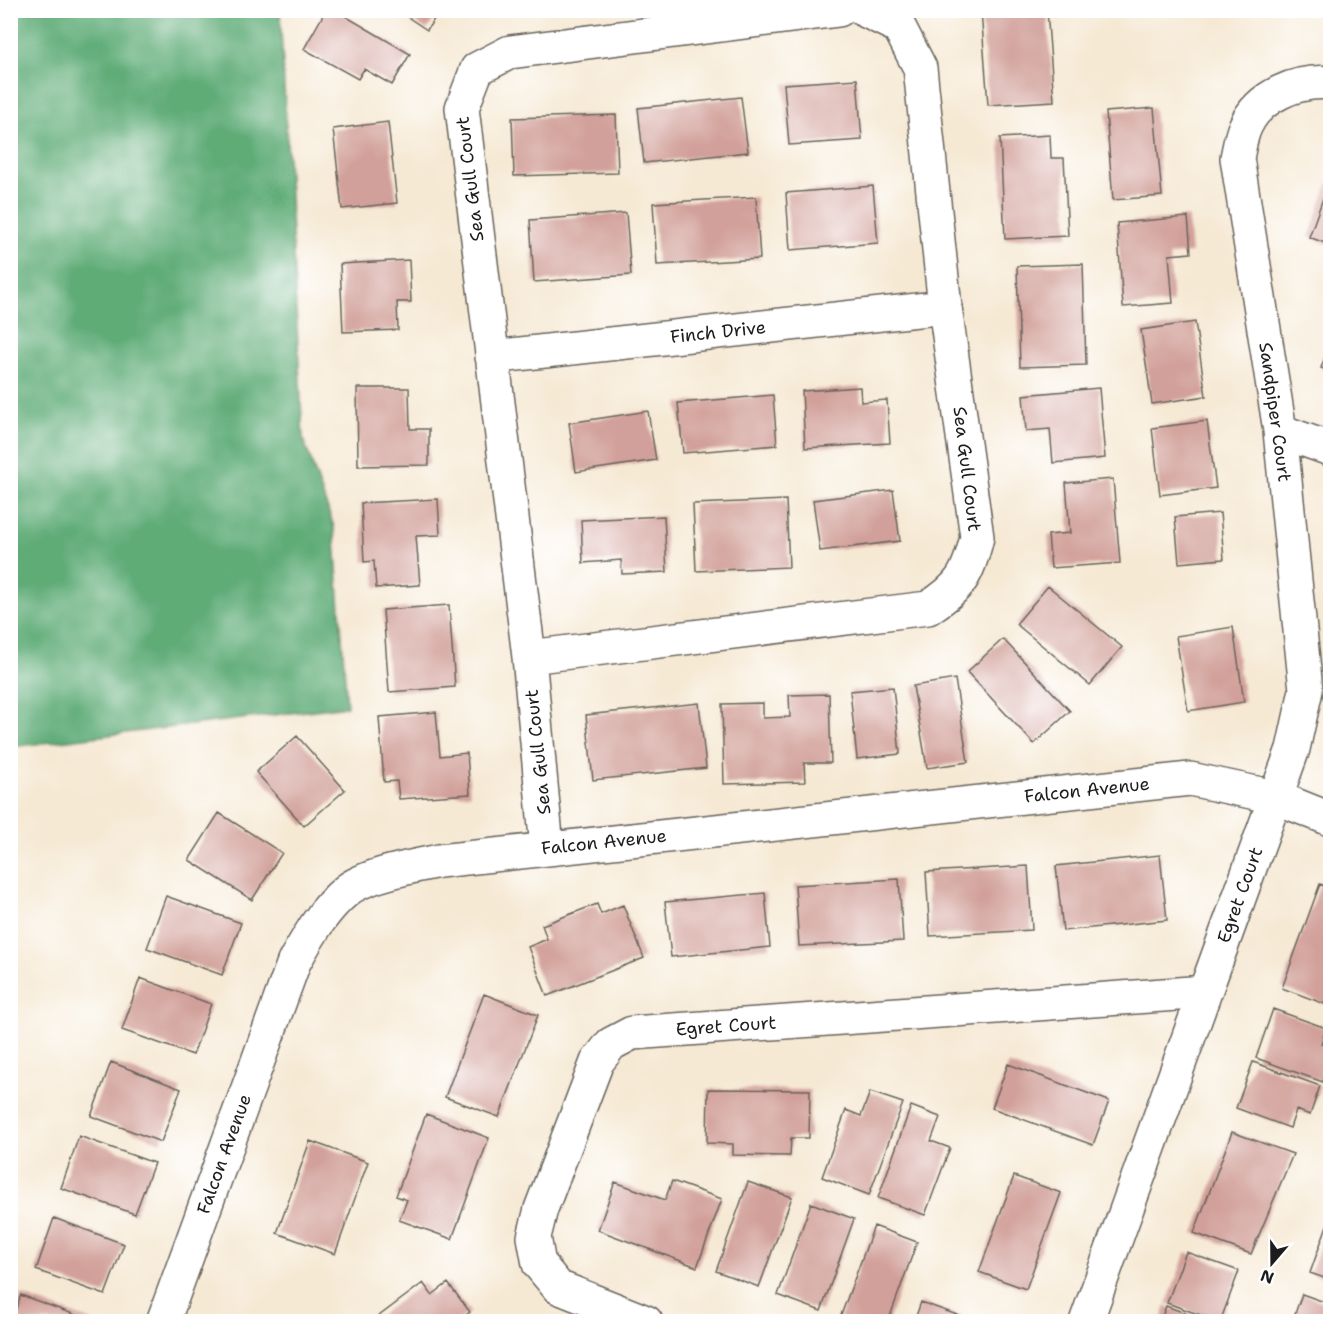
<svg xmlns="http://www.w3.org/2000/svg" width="1341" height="1332" font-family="'Shantell Sans',sans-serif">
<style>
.forest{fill:#5eac77;stroke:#3d644a;stroke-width:1.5}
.building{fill:#d2a09a}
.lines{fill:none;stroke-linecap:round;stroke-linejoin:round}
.street-casing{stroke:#68645c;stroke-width:36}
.street{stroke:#fff;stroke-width:33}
.labels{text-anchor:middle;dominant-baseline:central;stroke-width:5;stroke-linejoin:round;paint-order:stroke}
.street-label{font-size:18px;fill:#1c1c1c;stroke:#fff}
</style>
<rect width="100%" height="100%" fill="#fff"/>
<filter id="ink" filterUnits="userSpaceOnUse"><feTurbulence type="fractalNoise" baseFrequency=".0167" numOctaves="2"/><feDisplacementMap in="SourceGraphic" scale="12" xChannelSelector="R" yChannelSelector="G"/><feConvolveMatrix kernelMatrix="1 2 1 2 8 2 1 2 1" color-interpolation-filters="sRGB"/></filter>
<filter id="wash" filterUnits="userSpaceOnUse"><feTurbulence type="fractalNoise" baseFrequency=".008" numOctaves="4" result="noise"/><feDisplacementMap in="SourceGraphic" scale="24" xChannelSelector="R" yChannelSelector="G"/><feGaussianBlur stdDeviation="1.35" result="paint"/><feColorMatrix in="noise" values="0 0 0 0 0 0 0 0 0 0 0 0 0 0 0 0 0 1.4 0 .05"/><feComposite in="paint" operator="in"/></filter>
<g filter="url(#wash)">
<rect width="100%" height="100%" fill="#f6e9d4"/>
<path class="forest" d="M10,11H280L303,438L334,527L347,706L11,747Z"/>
<g id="blocks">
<path class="building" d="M326,10H335L410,54L392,85L364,69L358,79L304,49Z
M397,10H440L427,30Z
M981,10H1047L1054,101L988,105Z
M857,79L862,140L789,145L784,84Z
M741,97L748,152L644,163L638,108Z
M1154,108L1162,196L1113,200L1106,112Z
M616,115L618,173L514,176L512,118Z
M388,122L397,203L342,209L333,129Z
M1050,135L1051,158H1064L1068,236L1005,239L1000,138Z
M1330,179V245L1309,237Z
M873,186L878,243L790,250L786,193Z
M756,197L760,259L657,265L653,203Z
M626,213L631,275L534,282L530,220Z
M1188,217L1191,253L1169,255L1173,303L1123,307L1117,223Z
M409,260L411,302H397L398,330L343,332L340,264Z
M1083,264L1086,365L1020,367L1017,266Z
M1195,322L1206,396L1152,404L1141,330Z
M1330,343V371L1321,368Z
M860,387L861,402L887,400L890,443L805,448L802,391Z
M357,388H409L410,429H429V465L358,466Z
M1099,388L1105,458L1053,463L1050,429L1026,431L1023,395Z
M773,395L777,445L683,453L678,403Z
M648,411L656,460L576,472L569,423Z
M1207,421L1216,488L1160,495L1152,428Z
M1113,479L1120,563L1051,568L1048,535L1070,533L1066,483Z
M893,490L900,541L820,551L813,500Z
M438,499L440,535L416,536L420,585L376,588L374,561L364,562L361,503Z
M786,500L789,567L696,571L693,504Z
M1220,513L1224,559L1179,563L1175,517Z
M664,516L667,572L622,574L621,560L583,563L581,520Z
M1048,586L1122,647L1090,685L1016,624Z
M449,605L455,687L389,692L383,610Z
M1233,627L1244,702L1188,711L1176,636Z
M1003,639L1070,711L1034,744L967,672Z
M955,679L968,762L927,768L913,686Z
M893,687L900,754L857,759L850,691Z
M829,694L831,763H804L805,782L724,784L722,704L763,703V718L790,717L789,695Z
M699,703L706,768L593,780L586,715Z
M436,712L440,756L467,753L470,794L399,799L397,781L384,782L379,717Z
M297,736L345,790L304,826L256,772Z
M219,813L282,853L252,900L189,860Z
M1160,855L1167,920L1063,931L1056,866Z
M1028,866L1032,930L930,936L926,872Z
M899,879L903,941L799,946L795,885Z
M1320,884L1330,888V1006L1282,988Z
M765,893L770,947L671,957L665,902Z
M166,896L241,923L222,975L147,948Z
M597,904L601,914L623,905L644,958L547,996L528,947L547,939L542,925Z
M140,978L211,1004L193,1055L122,1030Z
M484,994L538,1015L499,1117L445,1097Z
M1273,1009L1326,1028L1321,1044L1330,1047V1062L1323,1082L1256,1058Z
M111,1062L181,1089L161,1142L91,1116Z
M1253,1062L1320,1086L1310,1115L1296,1110L1290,1128L1236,1108Z
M1008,1064L1109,1101L1093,1145L992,1108Z
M708,1089L810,1090L809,1138H791L790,1156L733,1155V1144L707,1143Z
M870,1092L903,1103L869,1195L822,1177L846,1110L861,1116Z
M911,1106L940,1117L931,1141L950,1148L925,1215L878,1198Z
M426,1114L489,1138L452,1239L399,1220L407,1200L396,1196Z
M1232,1132L1293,1154L1251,1254L1194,1233Z
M79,1136L154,1163L135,1214L61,1188Z
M310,1141L368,1162L335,1254L277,1233Z
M1014,1176L1061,1193L1026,1289L979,1272Z
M672,1181L722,1199L697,1267L598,1230L615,1182L665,1200Z
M748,1182L792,1197L759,1287L716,1271Z
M811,1203L854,1219L821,1311L778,1295Z
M1330,1217V1280L1310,1273Z
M54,1218L124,1244L105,1295L36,1270Z
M874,1226L917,1242L888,1322H848L840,1318Z
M1186,1252L1239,1271L1220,1322L1167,1303Z
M423,1283L432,1295L448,1283L470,1312L457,1322H371Z
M1302,1294L1330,1304V1322H1292Z
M21,1295L92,1321V1322H11Z
M921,1302L974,1321V1322H914Z
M1166,1306L1207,1321V1322H1160Z"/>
</g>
</g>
<g filter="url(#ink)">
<use href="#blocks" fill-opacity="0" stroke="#68645c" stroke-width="1.5"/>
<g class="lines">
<defs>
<path id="street" d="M492,357L945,307
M1280,431L1330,449
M529,657L928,608C961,587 968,575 977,537L945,307L920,68L899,27L864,10
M547,848L529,657L462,108L477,69L510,52L839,10
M1205,992L1293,749L1306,690L1280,431L1237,158C1239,148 1241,136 1245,127C1259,95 1298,80 1330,83
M163,1322L294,962C309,936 323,910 346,891C364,875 415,866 439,861L1190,779L1275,797L1330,819
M646,1322L558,1287L539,1264L534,1237L541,1209L597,1062L611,1044L632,1033L1205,992L1086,1322"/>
</defs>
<use href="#street" class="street-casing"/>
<use href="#street" class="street"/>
</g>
</g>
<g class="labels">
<g class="street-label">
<text transform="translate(470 179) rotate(-97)">Sea Gull Court</text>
<text transform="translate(718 332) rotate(-6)">Finch Drive</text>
<text transform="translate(1275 412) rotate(82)">Sandpiper Court</text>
<text transform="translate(967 469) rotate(83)">Sea Gull Court</text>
<text transform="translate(538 752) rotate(-96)">Sea Gull Court</text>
<text transform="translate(1087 790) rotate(-6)">Falcon Avenue</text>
<text transform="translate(604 842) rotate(-6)">Falcon Avenue</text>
<text transform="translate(1240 895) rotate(-70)">Egret Court</text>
<text transform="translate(726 1026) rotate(-4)">Egret Court</text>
<text transform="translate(224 1154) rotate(-70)">Falcon Avenue</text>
</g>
</g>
<rect width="1341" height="1332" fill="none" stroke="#fff" stroke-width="36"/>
<g transform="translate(1272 1263) rotate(200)" stroke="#ffffff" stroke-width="4.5" paint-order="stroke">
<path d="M0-4.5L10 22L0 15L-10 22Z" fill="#1c1c1c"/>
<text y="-9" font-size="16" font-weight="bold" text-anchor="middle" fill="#1c1c1c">N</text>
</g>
</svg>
